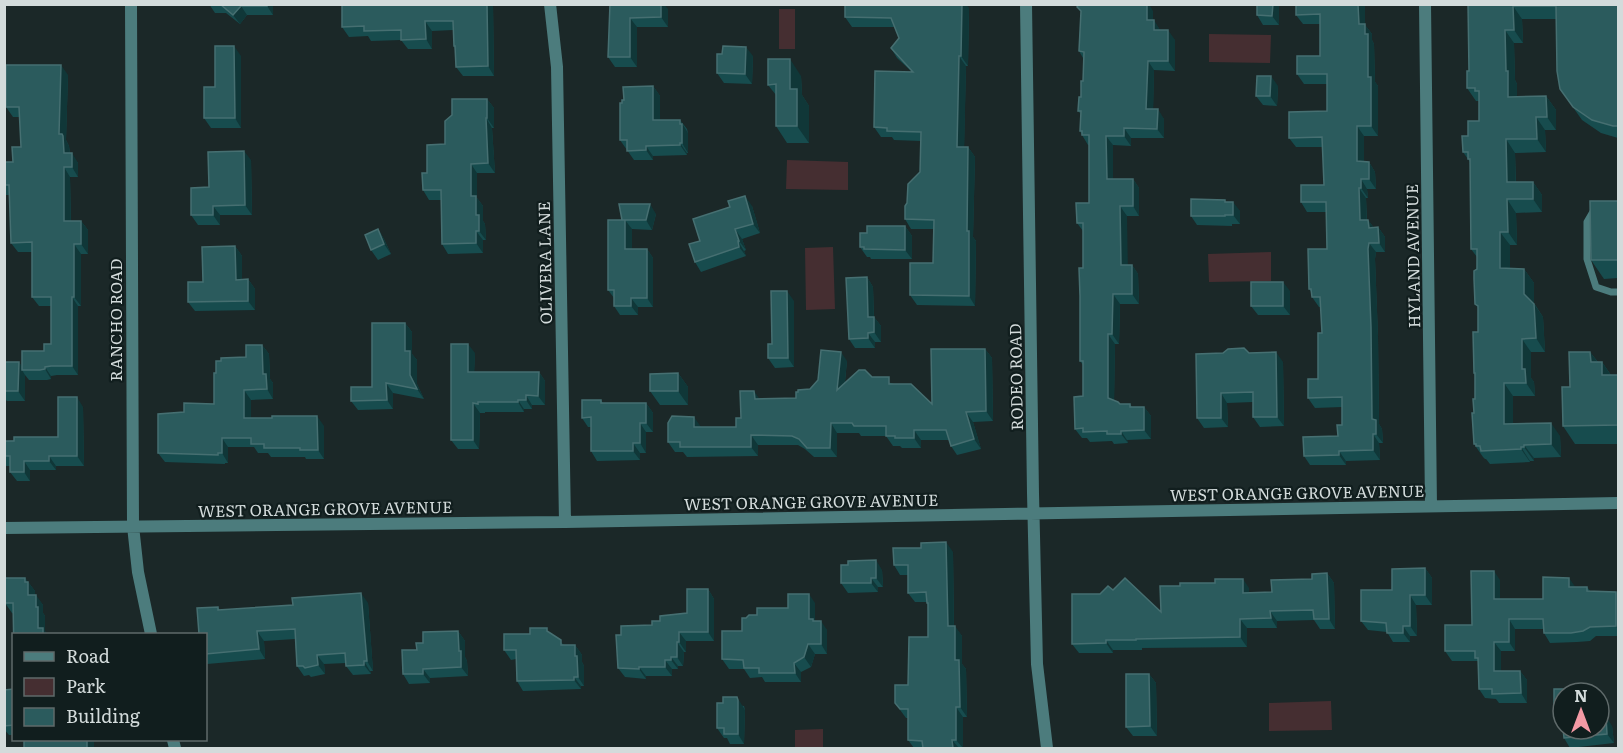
<svg xmlns="http://www.w3.org/2000/svg" width="1623" height="753" font-family="Literata,serif">
<style>
.green{fill:#452e31}
.lines{fill:none;stroke-linecap:round;stroke-linejoin:round}
.lane{stroke:#4c7c7d;stroke-width:7}
.street{stroke:#4c7c7d;stroke-width:12}
.wall{fill:#174c4e}
.shaded-wall{fill:#103738}
.building{fill:#2b5b5d;stroke:#466f71;stroke-width:1.5}
.labels{text-anchor:middle;dominant-baseline:central;stroke-width:4.5;stroke-linejoin:round;paint-order:stroke}
.street-label{font-size:16px;fill:#d3dbdb;stroke:#111e1e}
</style>
<rect width="100%" height="100%" fill="#1b2828"/>
<path class="green" d="M779,9H795V49H779Z
M1209,34L1271,35L1270,63L1209,62Z
M787,160L848,162V190L786,189Z
M833,247L835,309L806,310L805,248Z
M1271,252V281L1209,282L1208,254Z
M1331,701L1332,730L1269,731V703Z
M823,729V748H795V730Z"/>
<g class="lines">
<path class="lane" d="M1594,210L1587,222V259L1596,287L1611,292H1618"/>
<path class="street" d="M131,4L133,526L138,572L151,634
M550,4L557,67L565,522
M1026,4L1033,493L1037,664L1047,748
M1425,4L1431,506
M4,528L565,522L1618,503
M173,740L175,748"/>
</g>
<path class="wall" d="M209,4H273V15H247L240,24L226,13H215Z
M359,4H493L494,76H463L456,67L455,49L454,46L453,30L432,31V49H408L401,40L371,41L368,36L349,37L342,27Z
M610,4L668,9V27H637V67H615L608,57Z
M1296,4L1365,25L1372,34V40L1374,44L1375,82L1378,86V136H1364V162H1369L1375,172L1376,189H1367L1368,198H1366L1367,220H1368L1374,228L1378,227L1385,237V252H1376L1375,259L1378,336L1379,424L1382,429L1383,443H1379L1380,460L1346,461V465H1310L1304,456L1338,436L1342,425V407L1315,408L1308,398L1318,379L1322,333L1321,307H1319L1312,297V293L1309,289L1327,249L1326,212H1307L1301,202L1324,185L1323,147H1296L1289,138L1327,111V84H1304L1297,74L1320,56V24H1303L1296,15Z
M1468,4H1618V138L1601,133L1582,120L1560,89L1556,19H1522L1523,43H1514L1515,80L1517,84V97L1546,96L1556,110V130H1545L1546,152L1515,153L1516,182H1533L1542,195V212L1516,213L1517,245H1510V269H1524L1534,283V303L1543,317L1545,352H1531V378L1534,382L1535,396H1513V424L1560,436L1561,457L1534,458V461H1530V462L1490,464L1486,459H1485L1483,457L1474,444V413L1475,399V376L1474,373L1478,332V308L1475,304L1477,257L1471,249L1470,162L1463,152L1468,136L1479,121V101H1476L1467,88L1469,71Z
M1279,6V25H1263L1257,15Z
M1077,7L1153,11V20L1160,30L1175,40V71L1154,70L1153,109L1164,119V138H1131V146L1113,145V179H1133L1139,188V216H1127V265H1132L1138,274L1139,304H1120L1119,344H1115L1114,400L1120,404H1130L1132,407H1144L1151,416V439L1127,440L1128,443L1114,444L1112,441L1090,442L1087,438H1082L1075,429L1083,396V365L1080,361L1083,268V231L1077,223L1089,203V145H1088L1082,135L1080,131L1081,114L1078,111L1083,81V58L1079,51L1081,12Z
M969,8L968,66H966L964,147H968L975,157L973,237L976,241L975,306L917,305L910,295L933,263L934,229H911L905,219L907,203L920,172L921,141L894,140L892,137H881L874,127L911,71L897,58L891,48L899,38L895,27H852L845,17Z
M722,54L753,56L752,84L724,83L717,73Z
M241,56V128H211L204,118L215,87Z
M68,75L66,140L69,146L70,153L78,163V177H70L71,221H81L88,230V254H81V306H78V375H57L51,376V379L47,380H29L25,375V401H7L4,398V362H19L22,368L44,351L51,344V306H39L32,297V252H18L11,243L10,195H4V162H13L21,147L20,117H13L6,107Z
M801,76L802,95L809,106V143H787L776,126V95L768,85Z
M653,86L660,96V120H680L687,129L688,133V153H687V155L653,156V160H634L620,140L622,103L624,100Z
M1278,86L1277,106L1263,105L1256,96Z
M487,99L494,108V128H492L495,173H477V198L483,206V221L485,224L486,240H483V253L448,254L442,244L441,200H429L423,190L427,173L445,144Z
M251,160L252,215H220V225H198L191,215L209,187Z
M1618,201V278L1604,279L1591,260Z
M1227,202L1240,211V224H1232V226L1197,225L1191,216Z
M752,206L760,233L742,239L746,250L744,251L746,256L701,272L695,262L700,241Z
M656,214L652,230L632,229V249H647L653,258V307H638V315H620L614,306V298L608,290L622,220Z
M905,226L912,236V259H871L870,257H867L860,247L867,233Z
M378,229L384,239L391,254L378,260L371,250Z
M235,246L242,256V280L248,279L255,289V310L195,311L188,302L203,282Z
M867,277L873,287L874,317L881,326V342H875V348H855L849,339Z
M1290,291V315H1258L1251,306Z
M794,301V367L775,368L768,358L772,344Z
M405,323L412,332V354L417,360V384L424,399L393,393V409L358,410L351,401L372,387Z
M262,345L269,354L270,379L273,383V399L251,400V418L324,426V459H306L305,457H271L268,453H258L254,447H228V463H225V464L165,462L158,453L184,412L214,404L216,373L246,357Z
M985,349L992,358L993,421L973,422L981,449L957,455L951,446L949,440H921V448H902L900,446H893L886,436H861L859,433H837V457H814L805,449L798,445H758V456L687,457L683,452H675L668,442L685,416L701,427H736L741,418L760,398H796L810,389L847,361L845,382L872,377L894,384L932,404Z
M1590,352L1598,362H1602L1611,375H1618V444H1575L1563,426L1570,387Z
M475,353L474,372H539L545,381V405H532V409H524V412H485V413H480L479,449H458L451,440Z
M1249,353L1283,362L1284,426L1260,427L1253,417V402L1227,403L1228,427L1204,428L1197,418Z
M678,373L688,387V405H660L650,391Z
M601,400L603,403H646L653,413V432H646V453H640V460L597,461L591,451V427H588L582,418Z
M83,407L84,466H56V470H30V481H17L10,472V466H4V441L58,437Z
M953,552L954,626L962,636V664L966,669L967,717H963V748H914L908,740V718H906L895,703L908,685L928,637V606L927,602H915L908,593V575H900L894,565Z
M1425,568L1432,578V605H1416L1417,636H1410V642H1393L1387,632L1368,630L1361,621L1392,590Z
M882,570L883,587H878V592L848,593L841,583Z
M1327,573L1334,583L1335,629H1320L1314,620L1277,621V628H1247V647L1142,648V650H1113V653H1079L1072,644L1100,594L1113,590L1161,612L1249,588V593L1272,592L1312,579Z
M25,578L35,591V595L43,605V613L45,616V631L12,613L5,603Z
M1500,580V599H1543L1575,587H1587L1590,591L1616,592L1618,597V636H1596L1590,641L1577,642L1550,643L1544,633L1543,629H1515V651H1501V671H1520L1527,680V703H1499L1496,699L1485,698L1479,689L1478,661H1452L1445,651L1472,625Z
M708,589L714,599V641H686V652H684L683,666H678V669H672V676H646V679L625,677L618,668L621,635L652,625L660,621L687,613Z
M368,603L373,671H370L371,674L353,675L346,666V663L324,664L325,674L311,677L309,675L304,676L297,666L295,639L264,641L265,659L207,664L206,662V634L218,607L220,610Z
M815,603V621L827,630V654H815L811,667L801,672V682H765L762,677L750,678L744,669H729L722,659L742,631L757,615L788,608Z
M458,631L465,641V657L467,661L468,676L430,678V683L409,684L403,674L417,650L423,643Z
M551,634L564,645H575L582,655V662L584,666V686H581V689L523,691L517,681L516,659L511,660L504,650Z
M1149,674L1156,683L1157,736H1133L1126,727Z
M14,689V735H9L4,729V726Z
M1554,689H1586L1589,693H1563V727V721H1561L1554,712Z
M723,703L744,706L745,710L744,744H730L727,738H724L717,728Z
M1612,726L1614,743L1570,748L1564,738Z"/>
<path class="shaded-wall" d="M267,4H273V15L267,6Z
M487,4H493L494,76L488,66Z
M661,4H664L668,9V27L661,17Z
M962,4H966L969,8L968,66L961,56Z
M1147,4H1149L1153,11V30L1147,20Z
M1273,4H1278L1279,6V25L1272,16Z
M1358,4H1365V25L1372,34V40L1374,44L1375,82L1378,86V136L1371,126L1368,77L1359,24Z
M241,6L247,15L240,24L233,15Z
M1513,6L1522,19L1523,43L1514,30Z
M630,18L637,27V67L630,57Z
M1154,20L1160,30H1154Z
M425,21L432,31V49L426,39Z
M1168,30L1175,40V71L1168,61Z
M1505,30L1514,43L1515,80L1517,84V111L1508,97L1506,71Z
M234,46L241,56V128L235,118Z
M746,47L753,56L752,84L745,74Z
M959,56L966,66L964,157L957,147Z
M790,59L801,76L802,95L809,106V143L797,126L790,89Z
M1148,61L1154,70L1153,118L1146,109Z
M61,65L68,75L66,140L69,146L71,163L64,153L59,134Z
M1271,76L1278,86L1277,106L1270,96Z
M653,86L660,96V129L653,120Z
M1546,96L1556,110V130L1547,117Z
M487,99L494,108V128L487,118Z
M1158,109L1164,119V138L1157,129Z
M1536,117L1545,130L1546,152L1537,139Z
M486,118L492,128L495,173L488,163Z
M680,120L688,133V153L682,143Z
M1357,126L1364,136V171L1357,161Z
M1124,128L1131,138V146L1124,136Z
M1106,136L1113,145V188L1107,179Z
M1506,139L1515,153L1516,195L1507,182Z
M680,143L687,153V155L680,145Z
M646,146L653,156V160L646,150Z
M968,147L975,157L973,237L976,241L975,306L969,296L967,231Z
M244,151L251,160L252,215L245,205Z
M72,153L78,163V177L72,167Z
M1369,162L1375,172L1376,189L1369,179Z
M471,164L477,173V198L483,206V221L485,224L486,240L479,231L476,215L471,196Z
M64,167L70,177L71,230L64,221Z
M1133,179L1139,188V216L1133,206Z
M1361,179L1367,189L1368,198L1361,188Z
M1533,182L1542,195V212L1533,199Z
M1359,188L1366,198L1367,229L1360,220Z
M745,196L752,206L760,233L753,224Z
M1507,199L1516,213L1517,245L1508,232Z
M1233,202L1240,211V224L1233,215Z
M650,204L656,214L652,230L646,220Z
M213,206L220,215V225L213,215Z
M1120,206L1127,216L1128,275L1121,265Z
M625,220L632,229V259L625,249Z
M1368,220L1375,229L1369,228Z
M81,221L88,230V254L81,244Z
M905,226L912,236V259L905,250Z
M1378,227L1385,237V252L1379,243Z
M378,229L384,239L391,254L384,244Z
M735,229L742,239L746,250L739,241Z
M476,231L483,240V253L476,243Z
M1500,232L1510,245V281L1500,268Z
M738,241L744,251L746,256L739,247Z
M1369,243L1376,252L1375,259L1378,336L1379,424L1382,429L1383,443L1376,434L1372,419L1368,249Z
M74,244L81,254V306L74,297Z
M235,246L242,256V289L236,280Z
M647,249L653,258V307L647,298Z
M1132,265L1138,274L1139,304L1132,294Z
M1524,269L1534,283V307L1524,294Z
M867,277L873,287L874,324V317L881,326V342L874,332L868,317Z
M248,279L255,289V310L248,301Z
M1283,282L1290,291V315L1283,306Z
M787,291L794,301V367L788,358Z
M1113,294L1120,304L1119,344L1112,334Z
M72,297L78,306V375L72,366Z
M631,298L638,307V315L631,306Z
M1534,304L1543,317L1545,352L1536,338Z
M405,323L412,332V354L417,360V384L424,399L417,389L410,375L405,351Z
M868,333L875,342V348L868,338Z
M1108,334L1115,344L1114,407L1108,398Z
M1522,339L1531,352V378L1534,382L1535,396L1526,383L1522,369Z
M468,344L475,353L474,381L468,372Z
M262,345L269,354L270,379L273,383V399L267,389L263,374Z
M985,349L992,358L993,421L986,411Z
M841,352L847,361L843,399L837,390Z
M1276,352L1283,362L1284,426L1277,417Z
M1590,352L1602,368V362L1614,380L1615,394L1591,362Z
M19,362L24,370H22L25,375V401L18,391Z
M45,367L51,376V379L45,369Z
M539,372L545,381V405L538,396Z
M678,373L688,387V405L678,391Z
M386,383L393,393V409L387,400Z
M1504,383L1513,396V437L1504,424Z
M244,390L251,400V428L244,418Z
M754,391L761,401L755,399Z
M1221,393L1227,403L1228,427L1221,418Z
M526,395L532,405V409L526,400Z
M77,397L83,407L84,466L77,456Z
M518,400L524,409V412L518,402Z
M473,403L480,413L479,449L473,440Z
M646,403L653,413V432L646,423Z
M1144,407L1151,416V439L1144,430Z
M966,412L973,422L981,449L974,439Z
M317,416L324,426V459L318,450Z
M694,417L701,427H694Z
M640,423L646,432V453L640,443Z
M831,423L837,433V457L830,448Z
M1551,423L1560,436L1561,457L1551,444Z
M914,430L921,440V448L914,438Z
M1121,431L1127,440L1128,443L1121,434Z
M1373,434L1379,443L1380,460L1373,450Z
M751,435L758,445V456L751,447Z
M222,438L228,447V463L222,453Z
M633,443L640,453V460L633,451Z
M1524,445L1534,458V461L1524,447Z
M1521,447L1530,461V462L1521,449Z
M1339,451L1346,461V465L1339,455Z
M49,456L56,466V470L49,461Z
M24,461L30,470V481L24,472Z
M946,542L953,552L954,636L948,626Z
M876,560L882,570L883,587L876,578Z
M1425,568L1432,578V605L1425,595Z
M1494,571L1500,580V609L1494,599Z
M1327,573L1334,583L1335,629L1329,619Z
M25,578L35,591V605L28,595L25,582Z
M871,578L878,587V592L871,583Z
M1569,578L1576,588L1569,587Z
M1243,579L1249,588V603L1243,593Z
M708,589L714,599V641L708,632Z
M1616,592L1618,597V630L1616,626Z
M361,593L368,603L373,671L367,661Z
M809,594L815,603V621L809,619Z
M36,595L43,605V613L45,616V631L48,634H43L38,628L36,607Z
M1410,595L1416,605L1417,636L1410,626Z
M1270,611L1277,621V628L1271,618Z
M1240,619L1247,628V647L1240,637Z
M1509,619L1515,629V651L1509,642Z
M821,621L827,630V654L821,644Z
M955,626L962,636V664L966,669L967,717L960,707L955,660Z
M1403,626L1410,636V642L1403,633Z
M257,631L264,641L265,659L259,649Z
M458,631L465,641V657L467,661L468,676L461,667L459,651Z
M679,632L686,641V652L679,642Z
M1106,640L1113,650V653L1106,643Z
M677,642L684,652L683,666L677,657Z
M1494,642L1501,651V681L1494,671Z
M808,644L815,654L811,667L804,657Z
M575,645L582,655V662L584,666V686L578,677L575,656Z
M317,655L324,664L325,674L318,665Z
M671,657L678,666V669L671,660Z
M665,660L672,669V676L665,667Z
M364,661L370,671L371,674L364,665Z
M794,663L801,672V682L795,673Z
M639,667L646,676V679L639,669Z
M423,669L430,678V683L423,674Z
M1520,671L1527,680V703L1521,693Z
M1149,674L1156,683L1157,736L1150,726Z
M574,677L581,686V689L574,680Z
M737,697L745,710L744,744L738,734Z
M956,707L963,717V748L956,740Z
M1606,716L1612,726L1614,743L1607,734Z
M87,740H94V748H87Z
M952,740L959,748H953Z"/>
<path class="building" d="M220,4H267V6H241L233,15Z
M359,4H487L488,66L456,67L455,46H454L453,21H425L426,39L401,40V30L364,31V26L342,27V5Z
M610,4H661V17L630,18V57H608Z
M845,4H962L961,56H959L957,147H968L967,231H969V296L910,295V263H933L934,220L905,219V206L907,203L908,184L920,172L921,132L887,131V128L874,127L875,71L913,72L891,48L899,38L891,18L845,17Z
M1079,4H1147V20H1154V30H1168V61H1148L1146,109H1158L1157,129L1124,128V136H1106L1107,179H1133V206H1120L1121,265H1132V294H1113L1112,334H1108V398L1118,402L1120,404H1130V407H1144V430L1121,431V434H1107V431L1083,432V428L1075,429L1074,397L1083,396V361H1080V296L1079,268H1083V223H1077L1076,203H1089V135H1082V131H1080L1081,111H1078L1079,97H1081V81H1083L1084,52L1079,51L1081,11L1077,7Z
M1257,4H1273L1272,16L1257,15Z
M1296,4H1358L1359,24H1365V34H1368V77H1371V126H1357V161L1369,162V179H1361V188H1359L1360,220H1368L1369,228L1378,227L1379,243H1369L1368,249L1371,327L1372,419L1376,420V434H1373V450L1339,451V455L1304,456L1303,437L1338,436L1337,425H1342V397L1308,398V379H1318V333H1322L1320,297H1312L1311,289H1309L1308,249H1327L1326,202H1301V185H1324L1322,137L1289,138V112L1327,111V74H1297V56H1320V14L1296,15Z
M1468,4H1544V6V4H1618V126H1613L1592,120L1573,107L1560,89L1557,71L1556,6H1513L1514,30H1505L1506,71H1508V97L1546,96L1547,117H1536L1537,139H1506L1507,182H1533V199H1507L1508,232H1500V268L1524,269V294L1534,304L1536,338L1522,339V369H1525L1526,383H1504V424L1551,423V444L1524,445V447H1521V449L1481,451L1480,446H1476V444H1474L1472,413H1474L1473,399H1475V373H1474L1473,332H1478V306L1475,304L1474,279V271L1477,269V249H1471L1470,159H1468V152H1463L1462,136H1468V121H1479V91H1475V88H1467V71H1469Z
M215,46H234L235,118H204V87H215Z
M723,46L746,47L745,74L717,73V54H722Z
M768,59H790V89H797V126H776V84L768,85Z
M6,65H61L59,134H62L63,136L64,153H72V167H64V221H81V244H74V297H72V366H51L45,367V369L40,370H22V351H44V344H51V297H32V242L11,243L9,185H4V162H13L12,147H21L19,107H6Z
M1257,76H1271L1270,96H1256Z
M653,86V120H680V124H682V143H680V145L646,146V150L627,151V140H620V103H622V100H624L623,87Z
M452,99H487V118H486L488,163L471,164V196H476V215H479V231H476V243L442,244L441,190H423L422,173H427V145L445,144V121L452,115Z
M244,151L245,205L213,206V215H191V188L209,187L208,152Z
M745,196L753,224L735,229L739,241H738L739,247L695,262L689,244L700,241L693,219L730,207L728,201Z
M1191,199L1225,200V202H1233V215H1225V216H1191Z
M1590,201H1618V260H1591Z
M619,204H650L646,220H622Z
M608,220H625V249H647V298H631V306H614V290H608Z
M867,226H905V250L864,249V247H860V233H867Z
M378,229L384,244L371,250L365,235Z
M235,246L236,280L248,279V301L188,302V282H203L202,247Z
M867,277L868,317H874V332L868,333V338L849,339L846,278Z
M1251,282H1283V306H1251Z
M771,291H787L788,358H768V344H772Z
M372,323H405V351H410V375L417,389L386,383L387,400L351,401V387H372Z
M451,344H468V372H539L538,396L526,395V400H518V402H478V404L473,403V440H451Z
M246,345H262L263,374H266L267,389L244,390V418H272V416H317L318,450H300V448H264V444H251V438H222V453H218V455L158,453V414L184,412V403L214,404V373H216V361H221V358L246,357Z
M1244,348L1249,353L1276,352L1277,417H1253V392L1221,393V418H1197L1196,354L1223,353L1228,349Z
M931,349H985L986,411L966,412L974,439L951,446L946,430H914V438H895V436H886V426H854L852,423H831L830,448H807L799,439L792,436L751,435V447H680V442H668V423L672,416L694,417V427H736V418H741L740,391H754L755,399L796,398V392H798V390L810,389L818,380L821,350L841,352L837,390L859,370H865L872,377H889V384H911L932,404Z
M1569,352H1590L1591,362H1602V375H1618V425L1563,426L1562,387H1570Z
M4,362H19L18,391H4Z
M678,373V391H650V374Z
M58,397H77V456H49V461H24V472H10V456H4V441H14V437H58Z
M582,400H601V403H646V423H640V443H633V451H591V417L582,418Z
M946,542L948,626H955V660H959L960,707H956V740H952L953,748H923L922,741L908,740V709H900L895,703V685H908L909,637H928V603H927L926,592L908,593V565H894L893,548H921V543Z
M876,560V578H871V583H841V565H848V561Z
M1425,568V595H1410V626H1403V633H1387L1386,623L1361,621V590H1392V569Z
M1471,571H1494V599H1543V577L1569,578V587H1587V591L1616,592V626L1590,627L1583,631L1571,633H1544L1543,619H1509V642H1494V671H1520L1521,693L1492,694V689H1479L1478,658H1475V651H1445V625H1472Z
M1327,573L1329,619H1314L1313,610L1270,611L1271,618L1240,619V637L1136,639V640H1106V643L1072,644V594H1100L1108,586L1113,590L1125,578L1161,612L1160,586H1180V583H1215V579H1243V593L1272,592L1271,580L1312,579V574Z
M5,578H25V582H28V595H36V607H38V628H43V634H14V654L13,603H5Z
M687,589H708V632H679V642H677V657H671V660H665V667H639V669L618,668L616,635H621V626L652,625V621H660V616L687,613Z
M361,593L367,661H364V665L346,666L345,653L317,655L318,665L305,668L303,666H297L295,629L257,631L259,649L206,654V634H199L197,608L218,607V610L293,605L292,598Z
M788,594H809V619H813V621H821V644H808L804,657L794,663L795,673H759V668H744L743,660L722,659V631H742V618H746L749,615H757V608H788Z
M530,628H547V631L561,640V645H575V656H577L578,677H574V680L517,681L516,650H504V634H530Z
M458,631L459,651H461V667L423,669V674H403L402,650H417L416,643H423V632Z
M1126,674H1149L1150,726L1126,727Z
M14,689V725L4,726V690Z
M1554,689H1586V693H1563V727L1562,711L1554,712Z
M723,697H737L738,700V734H724V728H717V703H723Z
M1606,716L1607,734L1564,738L1563,729H1599V717Z
M24,740H87V748H24Z"/>
<g class="labels">
<g class="street-label">
<text transform="translate(1412 256) rotate(-91)">HYLAND AVENUE</text>
<text transform="translate(544 263) rotate(-91)">OLIVERA LANE</text>
<text transform="translate(115 320) rotate(-90)">RANCHO ROAD</text>
<text transform="translate(1015 377) rotate(-91)">RODEO ROAD</text>
<text transform="translate(1297 492) rotate(-1)">WEST ORANGE GROVE AVENUE</text>
<text transform="translate(811 501) rotate(-1)">WEST ORANGE GROVE AVENUE</text>
<text transform="translate(325 508) rotate(-1)">WEST ORANGE GROVE AVENUE</text>
</g>
</g>
<rect width="1623" height="753" fill="none" stroke="#d3dbdb" stroke-width="12"/>
<rect x="12" y="633" width="195" height="108" fill="#111e1e" stroke="#5f6a6a" stroke-width="1.5"/>
<rect x="24" y="652" width="30" height="9" fill="#4c7c7d" stroke="#5f6a6a" stroke-width="1.5"/>
<text x="66" y="663" font-size="18" fill="#d3dbdb">Road</text>
<rect x="24" y="678" width="30" height="18" fill="#452e31" stroke="#5f6a6a" stroke-width="1.5"/>
<text x="66" y="693" font-size="18" fill="#d3dbdb">Park</text>
<rect x="24" y="708" width="30" height="18" fill="#2b5b5d" stroke="#5f6a6a" stroke-width="1.5"/>
<text x="66" y="723" font-size="18" fill="#d3dbdb">Building</text>
<g transform="translate(1581 711)"><circle r="28" fill="#111e1e" stroke="#5f6a6a" stroke-width="1.5"/>
<path d="M0-4.5L10 22L0 15L-10 22Z" fill="#f49aa5"/>
<text y="-9" font-size="16" font-weight="bold" text-anchor="middle" fill="#d3dbdb">N</text>
</g>
</svg>
